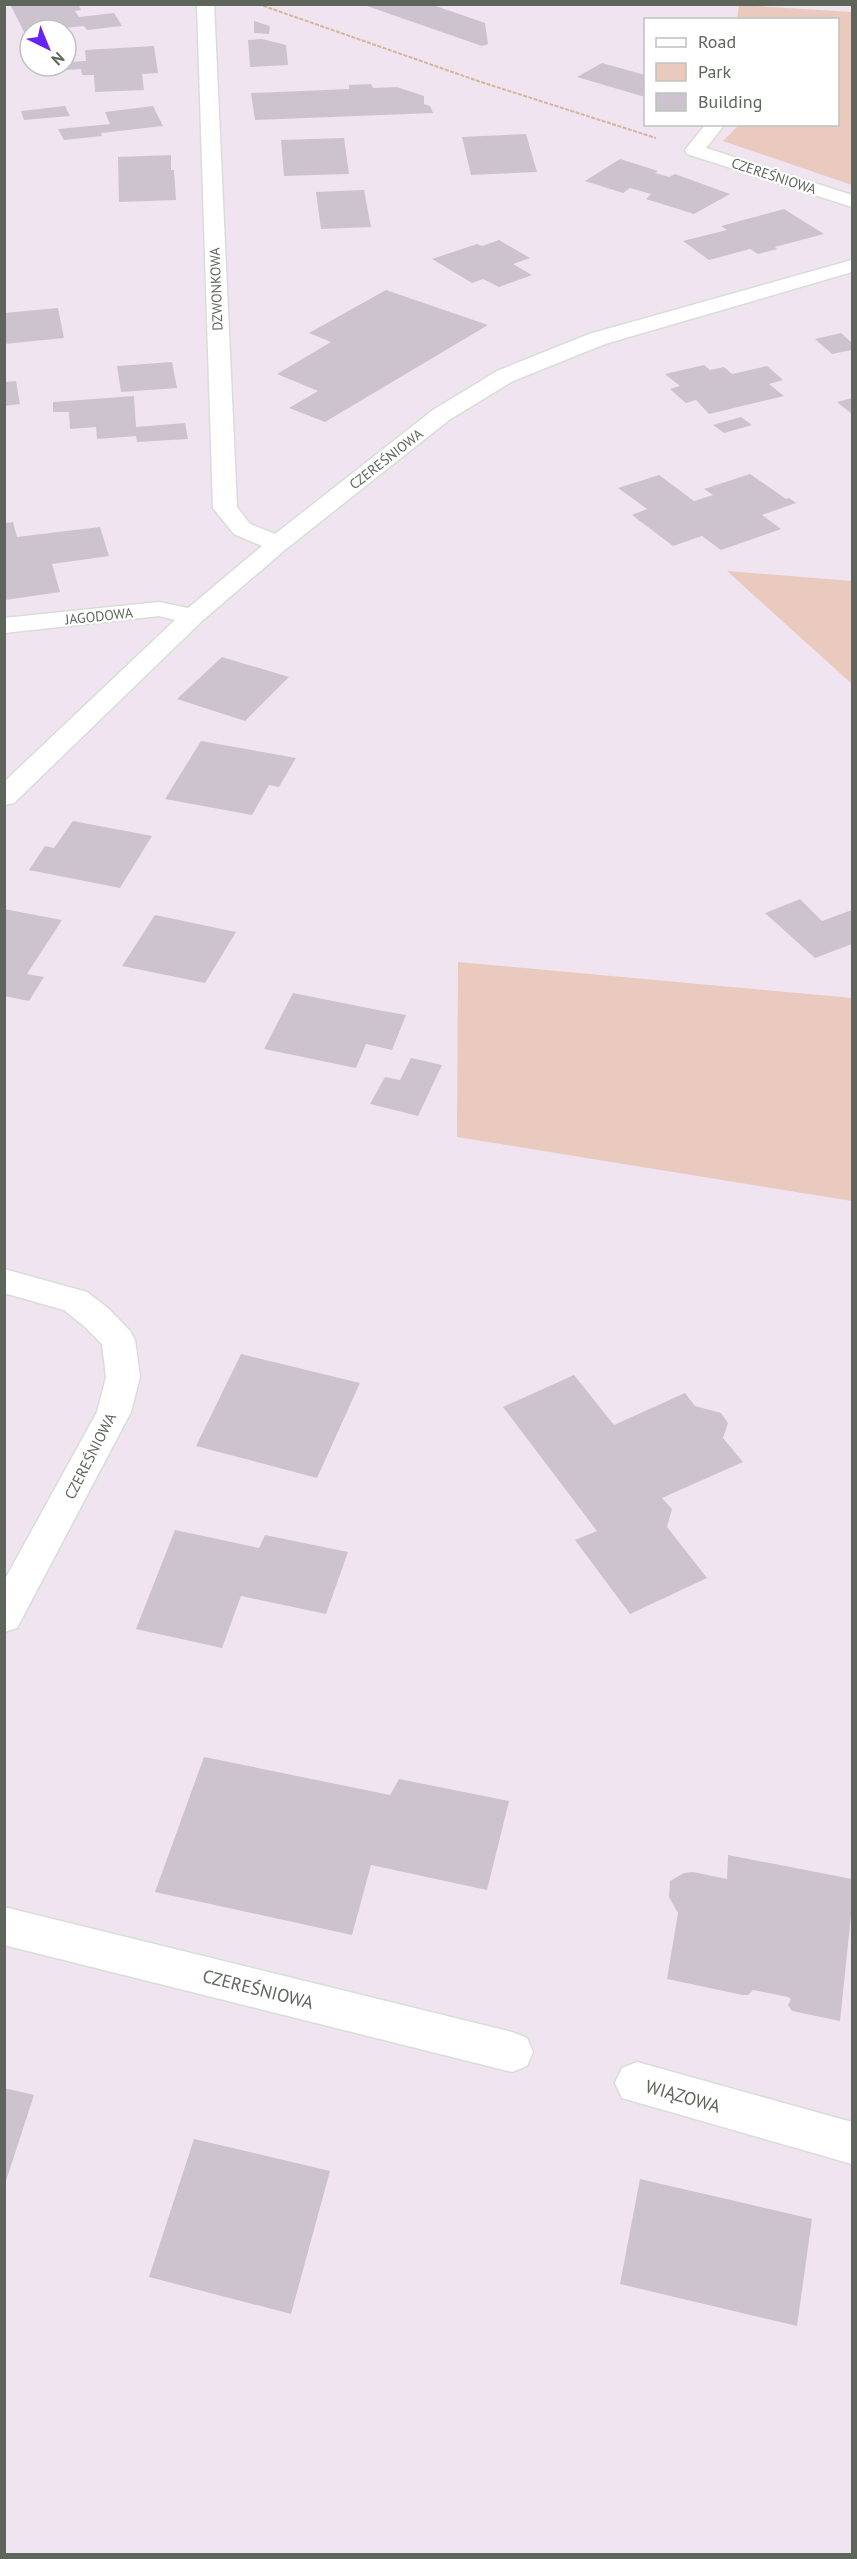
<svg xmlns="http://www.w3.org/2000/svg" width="857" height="2559" font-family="'PT Sans',sans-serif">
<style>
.green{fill:#eac9bf}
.building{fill:#cdc3ce}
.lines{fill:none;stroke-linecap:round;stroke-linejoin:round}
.street-casing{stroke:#d8ded7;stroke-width:3}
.path{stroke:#d3b79b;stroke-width:2;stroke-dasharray:4 1.5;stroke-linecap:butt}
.street{fill:#fff;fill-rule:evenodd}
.labels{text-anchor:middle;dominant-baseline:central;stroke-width:4.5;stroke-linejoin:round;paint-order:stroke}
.far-street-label{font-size:14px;fill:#5e665c;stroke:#fff}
.street-label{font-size:15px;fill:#5e665c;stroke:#fff}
.near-street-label{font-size:18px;fill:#5e665c;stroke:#fff}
</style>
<rect width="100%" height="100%" fill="#f0e4f0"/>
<path class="green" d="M739,5L852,12V185L723,141L739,125L838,124V20L737,19Z
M727,571L852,581V684Z
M458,962L852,998V1201L457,1137Z"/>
<path class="building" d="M25,4H78L81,10L75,11L79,17L114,13L122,26L87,30L84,26L24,32L11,6Z
M430,4L485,23L488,44L482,46L364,5Z
M254,21L270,26L269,34L254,33Z
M262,39L286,45L288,65L250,67L248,40Z
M154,46L158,73L142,74L144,90L95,92L94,75H82L81,69L49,71V66H66V62L86,61L85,50Z
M602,63L645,75V97L577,77Z
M371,84L373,88L397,87L424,96V104L430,106L433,113L255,120L251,93L349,89V85Z
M65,106L70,116L24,120L21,111Z
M153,106L163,126L101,133L102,136L64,140L58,129L110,124L105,112Z
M526,134L537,172L471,175L462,137Z
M344,138L349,174L284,176L281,140Z
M171,155V170H174L176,200L119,202L118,157Z
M620,159L658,171L655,173L669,177L675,174L730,194L694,214L646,199L651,194L630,188L623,193L585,181Z
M364,190L371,227L321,229L316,192Z
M784,209L824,234L775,247L777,249L758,254L750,249L709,260L683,241L727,230L721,226Z
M499,240L530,258L513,264L532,275L499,287L483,279L472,283L432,259L477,244L482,246Z
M386,290L488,325L325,422L289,408L318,391L277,374L331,342L309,333Z
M58,308L64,338L4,344V313Z
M841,333L852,343V350L832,354L815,339Z
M172,362L177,388L121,392L117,366Z
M704,365L710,370L724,367L732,374L767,366L783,380L769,384L784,396L709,414L696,400L686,403L680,398L670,389L680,386L665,374Z
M16,381L20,404L4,406V382Z
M134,396L136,427L185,423L188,439L137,442L136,436L97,439L96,427L70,429L69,412H53V402Z
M852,398V414L837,402Z
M741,417L752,425L724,433L713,425Z
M750,474L786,499L789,498L796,503L762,515L781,529L721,550L702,536L673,546L632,515L647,509L618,488L659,475L694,501L713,495L704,489Z
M13,522L17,537L100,527L109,556L52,564L60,592L5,600V523Z
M222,657L289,677L245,721L177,699Z
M201,741L296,758L279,787L269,785L252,815L165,799Z
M73,821L152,836L120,888L29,870L45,846L54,848Z
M800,899L822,921L852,910V944L815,958L765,913Z
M4,909L62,920L27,974L44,977L29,1001L4,996Z
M155,915L236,932L205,983L122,966Z
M293,993L383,1011L406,1015L392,1050L366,1044L356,1068L264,1049Z
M411,1058L442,1065L418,1116L370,1104L385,1077L400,1080Z
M241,1354L360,1383L317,1478L196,1446Z
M574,1375L614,1425L685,1393L695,1406L721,1413L728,1423L723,1438L743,1462L662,1498L672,1509L667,1527L707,1578L630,1614L575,1540L597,1531L503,1407Z
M175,1530L259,1548L265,1535L348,1552L326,1614L241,1596L222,1648L136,1629Z
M204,1757L390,1795L399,1779L509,1801L487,1890L371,1865L352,1935L155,1892Z
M728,1855L852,1879V1906L840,2021L792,2011L788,2005L791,1999L788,1997L753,1990L748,1995H743L667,1979L678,1913L669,1897L670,1881L684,1873L693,1872L727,1879Z
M4,2088L34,2095L5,2184H4Z
M194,2139L330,2171L291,2314L149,2277Z
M640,2179L812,2219L797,2326L620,2284Z"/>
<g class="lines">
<defs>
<path id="street" d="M197,4H214L237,507L250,524L275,534L433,410L497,371L589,334L852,260V272L605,344L513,381L449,420L286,549L202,621L14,803L4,805V782L175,620L159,616L4,633V618L159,602L188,608L262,546L234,534L213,508Z
M706,124H725L706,148L852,195V207L687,154L685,150Z
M4,1269L87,1292L109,1309L130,1331L135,1340L140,1377L131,1412L17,1628L4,1632V1581L97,1412L106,1377L102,1344L85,1327L64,1310L4,1293Z
M4,1907L512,2032L527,2038L533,2052L527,2066L512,2072L4,1945Z
M637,2062L852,2122V2164L622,2098L615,2083L622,2068Z"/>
</defs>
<use href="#street" class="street-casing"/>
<path class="path" d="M258,4L481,82L656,138"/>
<use href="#street" class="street"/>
</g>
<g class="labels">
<g class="far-street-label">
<text transform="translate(774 176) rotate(18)">CZEREŚNIOWA</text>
<text transform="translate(216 289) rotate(-92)">DZWONKOWA</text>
<text transform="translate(386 459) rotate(-38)">CZEREŚNIOWA</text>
<text transform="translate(99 616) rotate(-6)">JAGODOWA</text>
</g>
<g class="street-label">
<text transform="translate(90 1456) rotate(-63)">CZEREŚNIOWA</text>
</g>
<g class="near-street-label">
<text transform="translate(258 1989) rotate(14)">CZEREŚNIOWA</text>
<text transform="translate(683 2096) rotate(16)">WIĄZOWA</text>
</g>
</g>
<rect width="857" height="2559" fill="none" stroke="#5e665c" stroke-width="12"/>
<rect x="644" y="18" width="195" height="108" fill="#ffffff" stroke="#bfc2be" stroke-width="1.5"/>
<rect x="656" y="38" width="30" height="9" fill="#ffffff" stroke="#bfc2be" stroke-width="1.5"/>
<text x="698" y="48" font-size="18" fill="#5e665c">Road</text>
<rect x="656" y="63" width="30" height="18" fill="#eac9bf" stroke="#bfc2be" stroke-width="1.5"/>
<text x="698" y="78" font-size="18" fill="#5e665c">Park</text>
<rect x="656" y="93" width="30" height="18" fill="#cdc3ce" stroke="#bfc2be" stroke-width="1.5"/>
<text x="698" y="108" font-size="18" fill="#5e665c">Building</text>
<g transform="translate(48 48) rotate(137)"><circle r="28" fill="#ffffff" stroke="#bfc2be" stroke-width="1.5"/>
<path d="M0-4.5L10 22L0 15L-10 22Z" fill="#6522f9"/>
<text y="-9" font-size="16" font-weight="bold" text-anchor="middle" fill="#5e665c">N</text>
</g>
</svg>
